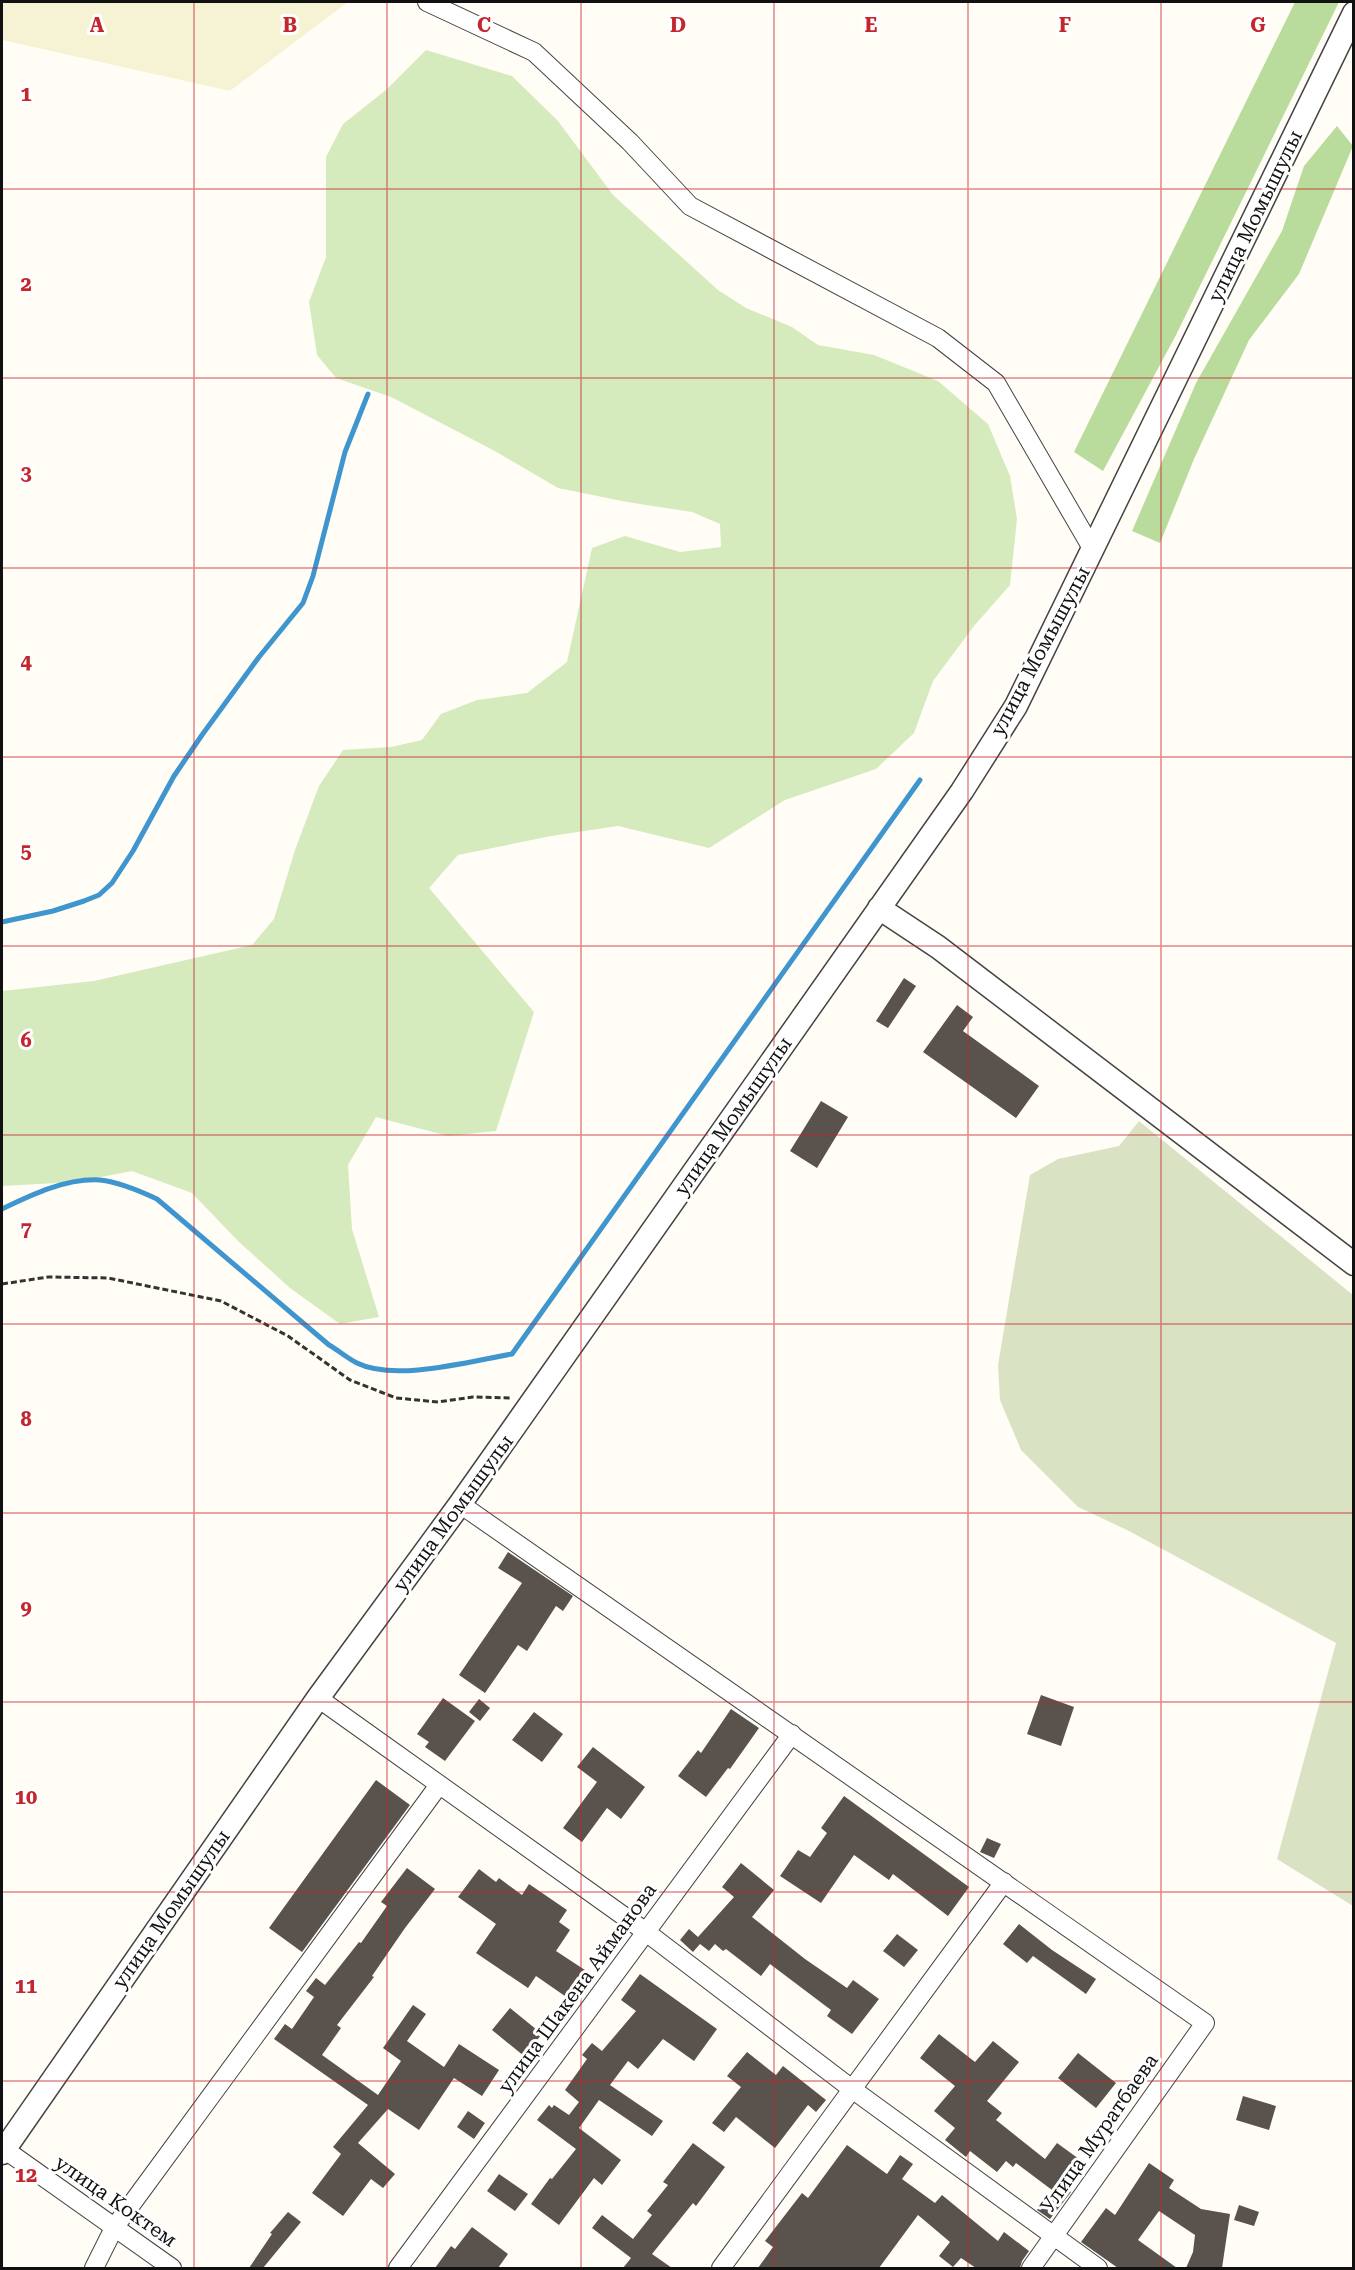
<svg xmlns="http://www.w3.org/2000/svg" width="1355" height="2270" font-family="'Roboto Serif',serif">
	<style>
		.farmland { fill: #f6f3d4 }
		.green { fill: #d5ebbd }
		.forest { fill: #b9dc9c }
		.cemetery { fill: #d9e3c4 }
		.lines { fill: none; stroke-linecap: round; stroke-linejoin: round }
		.stream { stroke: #3f96cf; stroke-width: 5 }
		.building { fill: #5a524d }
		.minor-casing { stroke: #444; stroke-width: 20 }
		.tertiary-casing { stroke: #444; stroke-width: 25 }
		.path { stroke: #333; stroke-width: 3; stroke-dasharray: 6 3; stroke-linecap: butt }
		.minor { stroke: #fff; stroke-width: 18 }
		.tertiary { stroke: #fff; stroke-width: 22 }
		.grid { fill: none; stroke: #c4262e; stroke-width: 1.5; stroke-opacity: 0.55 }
		.labels { text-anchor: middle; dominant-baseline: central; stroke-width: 6; stroke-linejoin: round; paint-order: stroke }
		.street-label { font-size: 20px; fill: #111; stroke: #fff }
		.grid-label { font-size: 20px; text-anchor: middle; font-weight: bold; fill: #c4262e; stroke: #fff; stroke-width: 6; stroke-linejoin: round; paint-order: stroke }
	</style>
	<rect width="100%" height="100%" fill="#fffdf5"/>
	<path class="farmland" d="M2,2H348L230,91L2,40Z"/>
	<path class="green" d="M426,50L512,76L558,121L613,195L718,290L746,308L792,327L818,345L874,355L938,381L988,424L1010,476L1017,519L1010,585L974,626L933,681L914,733L876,769L785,800L709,848L618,826L551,836L458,855L429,888L534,1012L496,1131L448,1136L376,1117L348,1165L352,1229L379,1317L340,1324L290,1288L238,1241L192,1193L132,1171L75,1182L2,1186V991L94,981L252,945L274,919L295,850L319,786L343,750L391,747L422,740L441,714L477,700L527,693L567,662L592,548L625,536L680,552L721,547L720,524L692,512L627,502L558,488L493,450L391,397L336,378L317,355L309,302L326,257V157L343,124L386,90Z"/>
	<path class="forest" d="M1295,2H1339L1176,335L1103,471L1074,452Z
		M1337,126L1353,146L1299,274L1249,340L1194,459L1160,543L1132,531L1196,383L1282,231L1304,166Z"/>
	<path class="cemetery" d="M1139,1121L1353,1295V1906L1277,1859L1336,1643L1129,1531L1078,1507L1021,1450L1000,1400L998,1365L1030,1175L1058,1159L1119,1146Z"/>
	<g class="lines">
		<path class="stream" d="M2,922L53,911L84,901L99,895L112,883L133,851L174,776L202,735L259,657L303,603L313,576L345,452L368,394
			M2,1209C31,1195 66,1178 100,1180C119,1182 140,1191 157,1199L329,1345C338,1350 347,1358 357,1363C395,1382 471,1361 512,1354L920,780"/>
	</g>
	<path class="building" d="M904,978L916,986L888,1028L876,1021Z
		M957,1005L973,1017L963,1031L1039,1086L1016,1118L923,1052Z
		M821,1101L848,1117L817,1168L790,1151Z
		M508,1552L573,1596L563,1611L556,1606L527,1651L518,1645L485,1693L459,1675L522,1583L498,1568Z
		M1041,1695L1074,1707L1061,1746L1027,1734Z
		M443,1698L475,1721L445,1761L425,1747L429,1742L417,1734Z
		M479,1699L490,1708L480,1721L469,1712Z
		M731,1709L759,1728L730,1769L728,1768L706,1797L678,1776L698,1750L701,1753Z
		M534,1712L563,1734L542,1762L512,1740Z
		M593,1747L645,1787L621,1819L607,1808L582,1842L563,1828L597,1782L577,1767Z
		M376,1780L410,1805L302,1952L269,1928Z
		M844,1796L969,1887L948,1916L893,1874L889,1880L854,1855L821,1903L780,1876L798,1850L810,1857L827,1833L821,1828Z
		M987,1838L1001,1844L994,1858L980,1852Z
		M741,1863L774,1890L752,1917L805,1959L847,1988L853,1980L879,1999L852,2034L827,2016L831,2010L770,1964L761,1976L726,1949L723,1951L715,1944L709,1951L700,1944L693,1952L680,1940L689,1929L698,1937L734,1897L722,1887Z
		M407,1868L435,1889L405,1928L372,1976L374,1977L337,2025L341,2028L322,2055L378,2095L401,2061L383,2048L413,2005L426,2014L407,2041L444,2067L459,2044L499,2070L482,2096L454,2078L419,2130L388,2109L358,2143L395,2174L383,2188L371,2179L343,2216L312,2193L341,2154L333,2147L368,2105L274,2039L285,2024L292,2029L314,1997L306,1991L316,1978L325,1985L359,1942L361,1943L387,1906L381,1902Z
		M479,1869L496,1882L499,1878L522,1895L529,1884L567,1910L559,1922L570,1930L556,1951L594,1976L575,2003L536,1976L528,1988L476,1953L496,1924L458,1897Z
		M1019,1924L1052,1950L1096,1979L1086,1994L1033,1956L1027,1963L1003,1944Z
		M897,1934L918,1950L904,1967L883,1951Z
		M640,1974L717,2029L694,2061L663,2039L638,2069L628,2061L610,2085L663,2121L652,2136L599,2100L579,2128L621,2160L602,2185L594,2178L559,2225L531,2204L550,2178L552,2179L576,2149L537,2120L549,2105L552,2108L554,2105L569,2115L579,2102L565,2090L587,2059L582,2055L592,2043L602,2051L636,2011L621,2000Z
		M510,2008L542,2034L524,2056L492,2030Z
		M939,2034L975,2062L993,2041L1019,2062L987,2101L1002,2113L996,2120L1045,2159L1057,2143L1079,2159L1060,2184L1071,2192L1050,2219L1037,2210L1052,2190L1016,2163L1013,2167L1006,2161L997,2172L970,2151L966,2157L945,2140L955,2128L934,2111L955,2086L920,2058Z
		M747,2052L776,2075L783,2066L826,2100L816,2112L808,2105L775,2148L736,2117L724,2132L712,2123L741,2087L727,2076Z
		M1078,2053L1116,2083L1096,2108L1058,2078Z
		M1243,2096L1276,2106L1269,2130L1236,2120Z
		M468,2111L485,2123L474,2139L457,2127Z
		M693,2143L725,2167L696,2206L693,2203L652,2254L672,2268H623L631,2258L592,2228L602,2215L633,2239L652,2215L647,2211L668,2185L663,2182Z
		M847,2145L887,2174L900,2155L913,2164L902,2179L935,2203L942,2195L998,2241L1004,2232L1029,2251L1022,2261L1020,2268H976L961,2258L953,2267L939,2256L950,2242L918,2215L879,2268H758L773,2247L765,2241L802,2193L808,2198Z
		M1149,2163L1174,2180L1169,2188L1201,2209L1230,2214L1222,2268H1186L1193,2252L1195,2235L1159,2211L1138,2240L1177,2268H1118L1081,2242L1106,2208L1115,2215Z
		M499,2174L528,2194L515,2211L487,2191Z
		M1239,2205L1259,2212L1254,2226L1234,2220Z
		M288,2212L301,2222L263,2268H249L272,2234L270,2233Z
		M472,2227L508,2254L498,2268H435L451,2246L455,2249Z"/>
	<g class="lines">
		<defs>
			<path id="minor" d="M427,2L534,52L630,142L690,206L938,338L996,383L1093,550
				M460,1504L1205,2023L1031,2268
				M318,1698L646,1932L852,2089L1098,2268
				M4,2149L172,2268
				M94,2268L114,2228L439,1785
				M398,2268L792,1734
				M721,2268L1004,1882"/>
			<path id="tertiary" d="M879,908L938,947L1354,1264
				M2,2153L318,1698L460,1504L962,791L1016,706L1354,13"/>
		</defs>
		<use href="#minor" class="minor-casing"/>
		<use href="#tertiary" class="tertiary-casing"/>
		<path class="path" d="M2,1284L48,1277L108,1278L221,1301L288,1336L350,1380L396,1398L438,1402L473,1397L510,1398"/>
		<use href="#minor" class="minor"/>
		<use href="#tertiary" class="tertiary"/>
	</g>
	<path class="grid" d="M194,2V2268M387,2V2268M581,2V2268M774,2V2268M968,2V2268M1161,2V2268M2,189H1354M2,378H1354M2,568H1354M2,757H1354M2,946H1354M2,1135H1354M2,1324H1354M2,1513H1354M2,1702H1354M2,1892H1354M2,2081H1354"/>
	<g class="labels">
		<g class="street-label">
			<text transform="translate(1255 216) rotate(-64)">улица Момышулы</text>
			<text transform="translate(1040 651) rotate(-62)">улица Момышулы</text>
			<text transform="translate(733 1116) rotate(-55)">улица Момышулы</text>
			<text transform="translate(453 1513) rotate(-54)">улица Момышулы</text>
			<text transform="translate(171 1909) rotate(-55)">улица Момышулы</text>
			<text transform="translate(577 1988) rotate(-54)">улица Шакена Айманова</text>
			<text transform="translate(1099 2133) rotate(-55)">Улица Муратбаева</text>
			<text transform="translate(116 2201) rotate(35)">улица Коктем</text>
		</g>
	</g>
	<g class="grid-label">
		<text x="97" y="32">A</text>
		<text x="290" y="32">B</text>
		<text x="484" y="32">C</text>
		<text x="678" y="32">D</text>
		<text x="871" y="32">E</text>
		<text x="1065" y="32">F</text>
		<text x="1258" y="32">G</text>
		<text x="26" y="101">1</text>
		<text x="26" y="291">2</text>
		<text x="26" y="480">3</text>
		<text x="26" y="669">4</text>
		<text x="26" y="858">5</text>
		<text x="26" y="1047">6</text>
		<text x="26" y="1236">7</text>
		<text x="26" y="1426">8</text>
		<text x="26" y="1615">9</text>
		<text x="26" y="1804">10</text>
		<text x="26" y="1993">11</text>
		<text x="26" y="2182">12</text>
	</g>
	<rect width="1355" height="2270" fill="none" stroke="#111111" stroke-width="6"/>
</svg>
